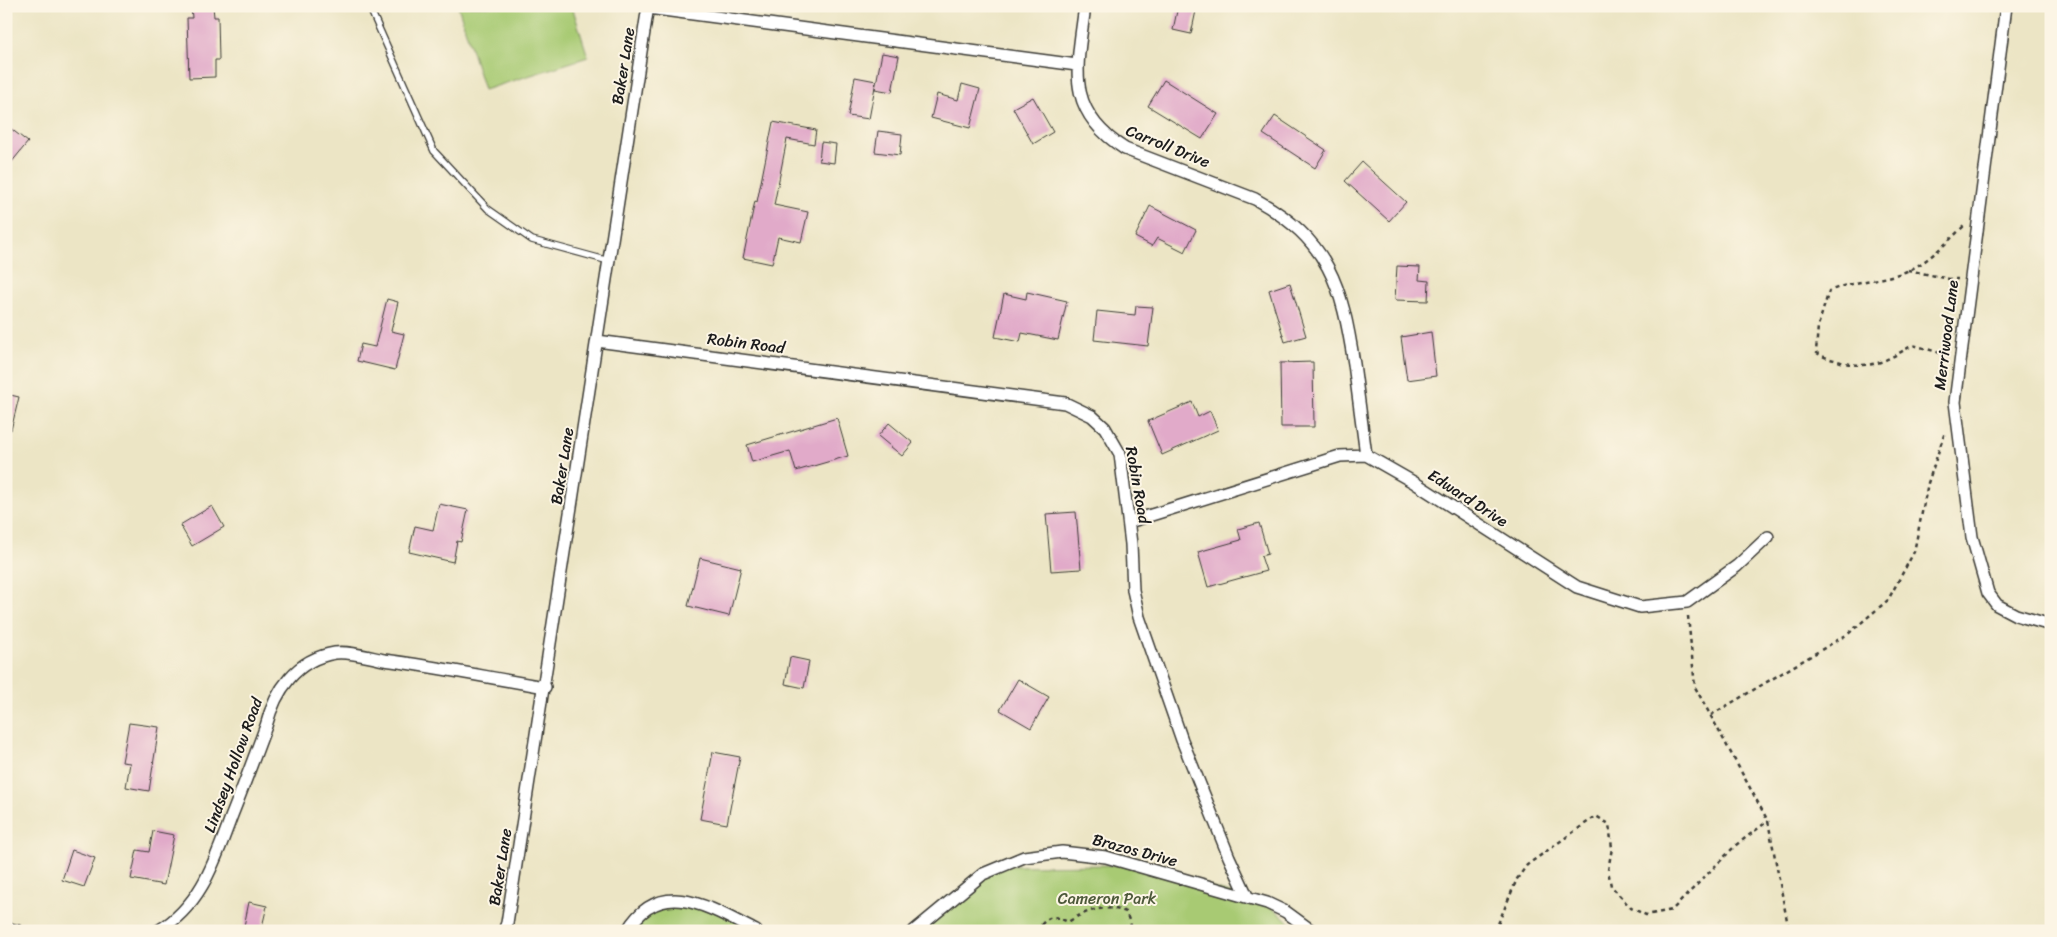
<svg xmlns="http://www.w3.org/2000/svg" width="2057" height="937" font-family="Sriracha,sans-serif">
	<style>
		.green { fill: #a8ca73; stroke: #627348 }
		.building { fill: #e1aac9 }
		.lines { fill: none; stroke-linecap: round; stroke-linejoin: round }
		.service-casing { stroke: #3b3a35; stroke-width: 8 }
		.minor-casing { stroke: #3b3a35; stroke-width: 14 }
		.path { stroke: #3b3a35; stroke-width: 2.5; stroke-dasharray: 4 4; stroke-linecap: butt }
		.service { stroke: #fff; stroke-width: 5.5 }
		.minor { stroke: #fff; stroke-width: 11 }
		.labels { text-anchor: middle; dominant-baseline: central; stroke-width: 4; stroke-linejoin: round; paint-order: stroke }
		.street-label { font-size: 16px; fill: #1c1c1c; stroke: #fcf5e5 }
		.park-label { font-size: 16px; fill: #4d593a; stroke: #fcf5e5 }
	</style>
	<rect width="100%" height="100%" fill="#fcf5e5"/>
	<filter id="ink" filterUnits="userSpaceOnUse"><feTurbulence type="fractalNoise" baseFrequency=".02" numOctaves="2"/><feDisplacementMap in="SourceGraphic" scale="10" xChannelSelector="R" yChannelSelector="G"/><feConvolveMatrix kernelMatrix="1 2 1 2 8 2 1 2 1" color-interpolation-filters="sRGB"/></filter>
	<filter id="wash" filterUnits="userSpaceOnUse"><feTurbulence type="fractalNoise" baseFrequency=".0096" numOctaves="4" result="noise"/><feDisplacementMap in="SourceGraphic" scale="20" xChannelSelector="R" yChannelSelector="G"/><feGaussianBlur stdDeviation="1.12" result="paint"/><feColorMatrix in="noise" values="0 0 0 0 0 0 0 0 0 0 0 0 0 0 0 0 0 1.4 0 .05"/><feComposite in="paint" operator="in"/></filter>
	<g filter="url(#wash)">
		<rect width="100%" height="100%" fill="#ece5c5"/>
		<path class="green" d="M458,6H572L588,57L484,90Z
			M1128,865L1267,903L1300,931H914L999,866Z
			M701,903L756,931H632L642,912Z"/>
		<g id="blocks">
			<path class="building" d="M191,6H213L214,17H218L219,60H215V77L189,78L187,18H192Z
				M1178,6H1197L1191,34L1173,30Z
				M882,53L899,56L892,92L875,89Z
				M855,77L876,81L869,119L848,116Z
				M1164,80L1218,114L1202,139L1148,106Z
				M962,84L980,89L970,128L931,118L937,94L958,100Z
				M1033,97L1053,132L1033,144L1013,108Z
				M1275,116L1326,150L1315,168L1263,134Z
				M773,122L816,130L814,144L787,139L774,205L808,212L801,242L778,237L772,264L743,258L755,201L757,202Z
				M6,125L28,142L6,169Z
				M878,131L902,134L900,155L875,152Z
				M821,142L836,144L834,163L819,161Z
				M1362,162L1406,202L1389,221L1345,181Z
				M1150,206L1196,230L1185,252L1157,238L1152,246L1135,237Z
				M1397,266L1420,267L1419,280L1429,281L1428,301L1395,300Z
				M1290,283L1306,336L1285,342L1269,290Z
				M1027,292L1067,301L1058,340L1022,333L1020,342L995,337L1004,294L1026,299Z
				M387,299L398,302L391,331L404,334L395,370L357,361L361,344L375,347Z
				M1136,306L1153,307L1148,346L1094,340L1097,311L1135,315Z
				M1431,332L1436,376L1407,380L1401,337Z
				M1313,362L1314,427H1281L1280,363Z
				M6,394L19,397L11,430H6Z
				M1192,402L1198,417L1210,411L1218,430L1162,455L1148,421Z
				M837,418L848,456L796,471L790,451L752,462L747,445Z
				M889,423L913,443L902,456L878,436Z
				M439,504L468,510L461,542L457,541L453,562L409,552L415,526L433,530Z
				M212,506L224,527L192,546L180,525Z
				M1076,512L1081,569L1051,571L1046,514Z
				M1259,523L1268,554L1261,556L1266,571L1208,587L1198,552L1241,540L1238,529Z
				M700,558L741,568L729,616L688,606Z
				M790,657L809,661L804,688L785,684Z
				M1018,679L1049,697L1031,728L1000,710Z
				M129,723L159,727L149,791L126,787L130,763L122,762Z
				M713,752L740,757L727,824L700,819Z
				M153,831L174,835L164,885L131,879L137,850L149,852Z
				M72,850L95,858L84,887L62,880Z
				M249,902L267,906L261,931H243Z"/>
		</g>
	</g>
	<g filter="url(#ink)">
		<use href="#blocks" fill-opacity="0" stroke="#3b3a35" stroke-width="1"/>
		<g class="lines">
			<defs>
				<path id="service" d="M369,6L434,151L488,209L532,240L609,261"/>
				<path id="minor" d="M1085,6C1077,68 1064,110 1125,149L1255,199C1329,240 1342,285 1354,364C1358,394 1362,424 1366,455
					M2006,6L1955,402L1972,537L1988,593L1997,605L2016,615L2051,625
					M648,8L1077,65
					M597,341L1065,403L1092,416L1105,428L1120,454L1131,544L1133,590L1139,617L1182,740L1229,857L1248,898
					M1129,522L1340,456L1366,455L1415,483L1577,587L1640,607L1687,602L1737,566L1768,537
					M6,928L18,931
					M158,931C202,905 215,860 232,815C244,785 255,755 266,726C275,691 296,659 335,653C349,651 369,657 384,660C438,667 491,678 545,687
					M504,931L507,923L648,6
					M627,931C661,874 712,909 756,931
					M914,931L983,874L1024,857L1062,852L1106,857L1267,903L1286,912L1312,931"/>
			</defs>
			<use href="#service" class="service-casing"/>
			<use href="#minor" class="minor-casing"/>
			<path class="path" d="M1908,270L1949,279H1958
				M1948,355L1913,345C1885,361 1874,370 1841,362C1832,359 1823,358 1816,352L1818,326L1829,291C1855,280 1882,281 1907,271C1929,262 1948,241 1965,225
				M1688,616L1695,687L1768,821L1789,931
				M1711,715L1848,634L1888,600L1914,552L1928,483L1945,432
				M1036,931C1048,917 1050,913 1068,922C1087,910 1104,904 1126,912L1133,931
				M1495,931L1517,879L1527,865L1596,816L1609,824L1612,848L1608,870L1611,886L1631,908L1646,915L1672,910L1736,845L1768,821"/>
			<use href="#service" class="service"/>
			<use href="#minor" class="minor"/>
		</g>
	</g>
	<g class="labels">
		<g class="street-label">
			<text transform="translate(623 66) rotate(-81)">Baker Lane</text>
			<text transform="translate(1168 146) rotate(22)">Carroll Drive</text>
			<text transform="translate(1946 335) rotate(-83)">Merriwood Lane</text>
			<text transform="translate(746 343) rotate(7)">Robin Road</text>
			<text transform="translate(562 466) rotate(-81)">Baker Lane</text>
			<text transform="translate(1138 485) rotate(80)">Robin Road</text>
			<text transform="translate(1468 498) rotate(33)">Edward Drive</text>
			<text transform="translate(233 765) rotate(-70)">Lindsey Hollow Road</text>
			<text transform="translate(1135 850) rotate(15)">Brazos Drive</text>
			<text transform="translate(500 867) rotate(-81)">Baker Lane</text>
		</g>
		<g class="park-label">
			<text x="1107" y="898">Cameron Park</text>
		</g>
	</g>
	<rect width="2057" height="937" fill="none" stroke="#fcf5e5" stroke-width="25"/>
</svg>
